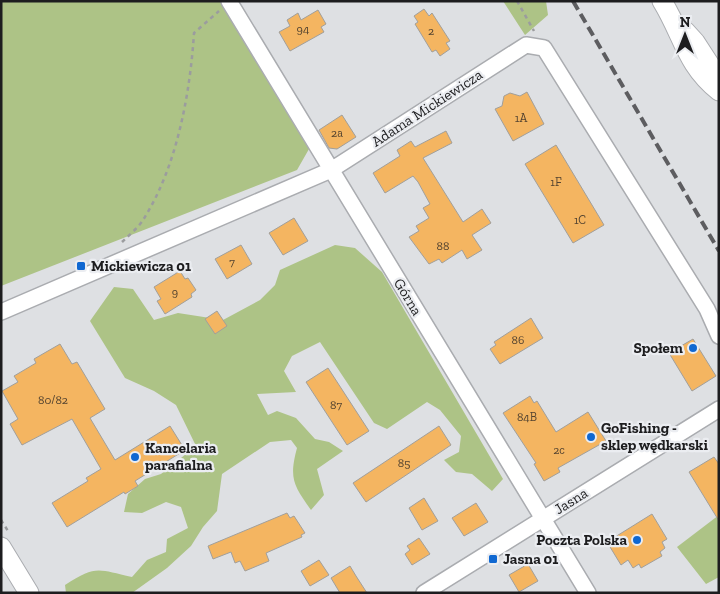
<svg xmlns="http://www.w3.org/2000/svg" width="720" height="594" font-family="'Zilla Slab',serif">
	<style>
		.green { fill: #adc386 }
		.building { fill: #f4b561; stroke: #a19f9b }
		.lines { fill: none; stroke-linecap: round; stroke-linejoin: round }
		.minor-casing { stroke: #aaacb0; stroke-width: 18 }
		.major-casing { stroke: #aaacb0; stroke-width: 21 }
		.path { stroke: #9b9c9e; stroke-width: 2.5; stroke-dasharray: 4 4; stroke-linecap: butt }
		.minor { stroke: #fff; stroke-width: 15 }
		.major { stroke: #fff; stroke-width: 19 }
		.rail { stroke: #5d5d60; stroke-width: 4; stroke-dasharray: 10 5; stroke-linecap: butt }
		.poi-dot { fill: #1068d1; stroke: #ebedf1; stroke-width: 2 }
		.labels { text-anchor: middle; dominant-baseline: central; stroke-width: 4.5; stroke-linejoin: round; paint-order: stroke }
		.number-label { font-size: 12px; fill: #534330 }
		.street-label { font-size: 15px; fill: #1d1d1f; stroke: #ebedf1 }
		.poi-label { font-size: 15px; font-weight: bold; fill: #1d1d1f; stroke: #ebedf1; text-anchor: start }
	</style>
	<rect width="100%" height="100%" fill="#dee0e3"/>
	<path class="green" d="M1,1H220L309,149L297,170L1,286Z
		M503,1H546L548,15L525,35Z
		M335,245L355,248L382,272L503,479L492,491L472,474L456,472L444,460L459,452L461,436L440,410L427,402L387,429L374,423L320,342L292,356L284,371L296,392L257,394L268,415L277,411L296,418L315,439L329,442L343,451L317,469L324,495L311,510C293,485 289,478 297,448L291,440L270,442L222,474L217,511L203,527L191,546L167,568L132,593H66L65,585C96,565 97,569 132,577L147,560L166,552L167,539L188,528L181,507L166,502L142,513L124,512L128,494L145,479L161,474L196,446L176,405L154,391L125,378L90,321L114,287L133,289L154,320L178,313L223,320L260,300L275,285L280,270Z
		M719,515V577L706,584L677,547Z"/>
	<path class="building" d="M424,9L429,16L432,13L450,41L446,43L450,49L440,56L436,50L432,52L415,24L418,22L414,16Z
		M318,10L326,24L321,27L324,32L290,51L279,32L290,26L287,20L298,13L301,20Z
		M527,92L544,124L513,141L495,109L502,106L504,96L510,93L520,96Z
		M342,115L356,137L337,149L329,148L319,130Z
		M446,131L452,143L423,158L463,222L482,209L491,223L472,235L482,250L467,259L462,250L442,263L439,259L429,264L409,237L419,231L416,226L429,218L423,208L430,204L418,182L413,176L385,193L373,173L400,156L397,150L411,141L415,147Z
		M556,145L604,225L573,243L525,164Z
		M294,218L308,241L283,255L269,233Z
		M241,245L252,264L227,279L215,259Z
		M180,271L185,279L188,278L196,290L191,294L192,297L165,314L157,301L161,299L154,287Z
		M217,311L227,326L215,334L205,319Z
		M531,318L543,338L500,364L490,349L496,345L494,342Z
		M693,339L716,376L692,391L669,353Z
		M60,344L72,364L77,362L105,409L90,418L115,460L170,426L185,450L135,481L138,486L125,494L124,492L67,527L52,503L88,481L86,478L101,469L72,419L22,445L10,424L18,419L2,391L18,382L14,376L36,363L34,359Z
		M328,368L369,431L347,445L306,382Z
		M530,396L534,403L537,401L556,432L588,412L606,441L558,468L560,472L544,481L534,464L536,463L503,413Z
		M439,426L451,445L366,502L353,483Z
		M714,457L719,464V521L689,472Z
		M424,498L438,521L422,530L409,508Z
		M476,503L488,522L464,536L452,518Z
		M287,513L290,518L294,516L305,533L301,535L302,537L266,553L269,561L245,571L240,561L235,563L231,552L213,559L208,546Z
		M652,514L667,539L662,542L665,548L660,552L662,556L641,568L639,564L633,568L628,560L621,565L607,542Z
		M419,538L430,554L412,565L405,554L410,550L407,546Z
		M319,560L329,575L310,586L301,571Z
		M528,564L538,581L519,592L509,575Z
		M350,566L356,576L367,593H340L331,578Z"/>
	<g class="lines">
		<defs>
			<path id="minor" d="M229,1L588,593
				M1,312L331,170L526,45L544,48L707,309L719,336
				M424,593L719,409"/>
			<path id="major" d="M662,1C683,35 686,65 719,91
				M685,31L695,42L719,79
				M1,547L29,593"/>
		</defs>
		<use href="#minor" class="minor-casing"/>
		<use href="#major" class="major-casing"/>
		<path class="path" d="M517,1L534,31
			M122,242C129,235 138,228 143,220C177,167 190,94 194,33L219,11
			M1,520L8,531"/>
		<use href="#minor" class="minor"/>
		<use href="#major" class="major"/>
		<path class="rail" d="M573,1L719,251"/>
	</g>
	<g class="poi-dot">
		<rect x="76" y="261" width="10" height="10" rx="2.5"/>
		<circle cx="693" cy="348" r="5"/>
		<circle cx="591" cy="437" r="5"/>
		<circle cx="135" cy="457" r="5"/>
		<circle cx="637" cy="540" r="5"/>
		<rect x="488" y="554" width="10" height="10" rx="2.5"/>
	</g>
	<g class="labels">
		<g class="number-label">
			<text x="303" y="29">94</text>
			<text x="431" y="31">2</text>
			<text x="521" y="118">1A</text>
			<text x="337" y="133">2a</text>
			<text x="556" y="182">1F</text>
			<text x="580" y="220">1C</text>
			<text x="443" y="246">88</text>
			<text x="232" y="262">7</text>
			<text x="175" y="292">9</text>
			<text x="518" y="340">86</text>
			<text x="53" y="400">80/82</text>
			<text x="336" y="405">87</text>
			<text x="527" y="417">84B</text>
			<text x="559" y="450">2c</text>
			<text x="404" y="463">85</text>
		</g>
		<g class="street-label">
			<text transform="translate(427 108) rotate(-33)">Adama Mickiewicza</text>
			<text transform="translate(408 297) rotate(59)">Górna</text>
			<text transform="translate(571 501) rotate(-32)">Jasna</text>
		</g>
		<g class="poi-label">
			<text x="91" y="266">Mickiewicza 01</text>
			<text x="683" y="348" text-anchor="end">Społem</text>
			<text x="601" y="428">GoFishing -<tspan x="601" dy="17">sklep wędkarski</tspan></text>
			<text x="145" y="448">Kancelaria<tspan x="145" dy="17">parafialna</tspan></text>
			<text x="627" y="540" text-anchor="end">Poczta Polska</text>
			<text x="503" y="559">Jasna 01</text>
		</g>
	</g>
	<rect width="720" height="594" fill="none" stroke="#1d1d1f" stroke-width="5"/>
	<g transform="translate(685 35)" stroke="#ebedf1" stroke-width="4" paint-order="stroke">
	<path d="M0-4L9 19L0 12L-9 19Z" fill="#1d1d1f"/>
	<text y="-8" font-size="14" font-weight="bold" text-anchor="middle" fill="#1d1d1f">N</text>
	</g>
</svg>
